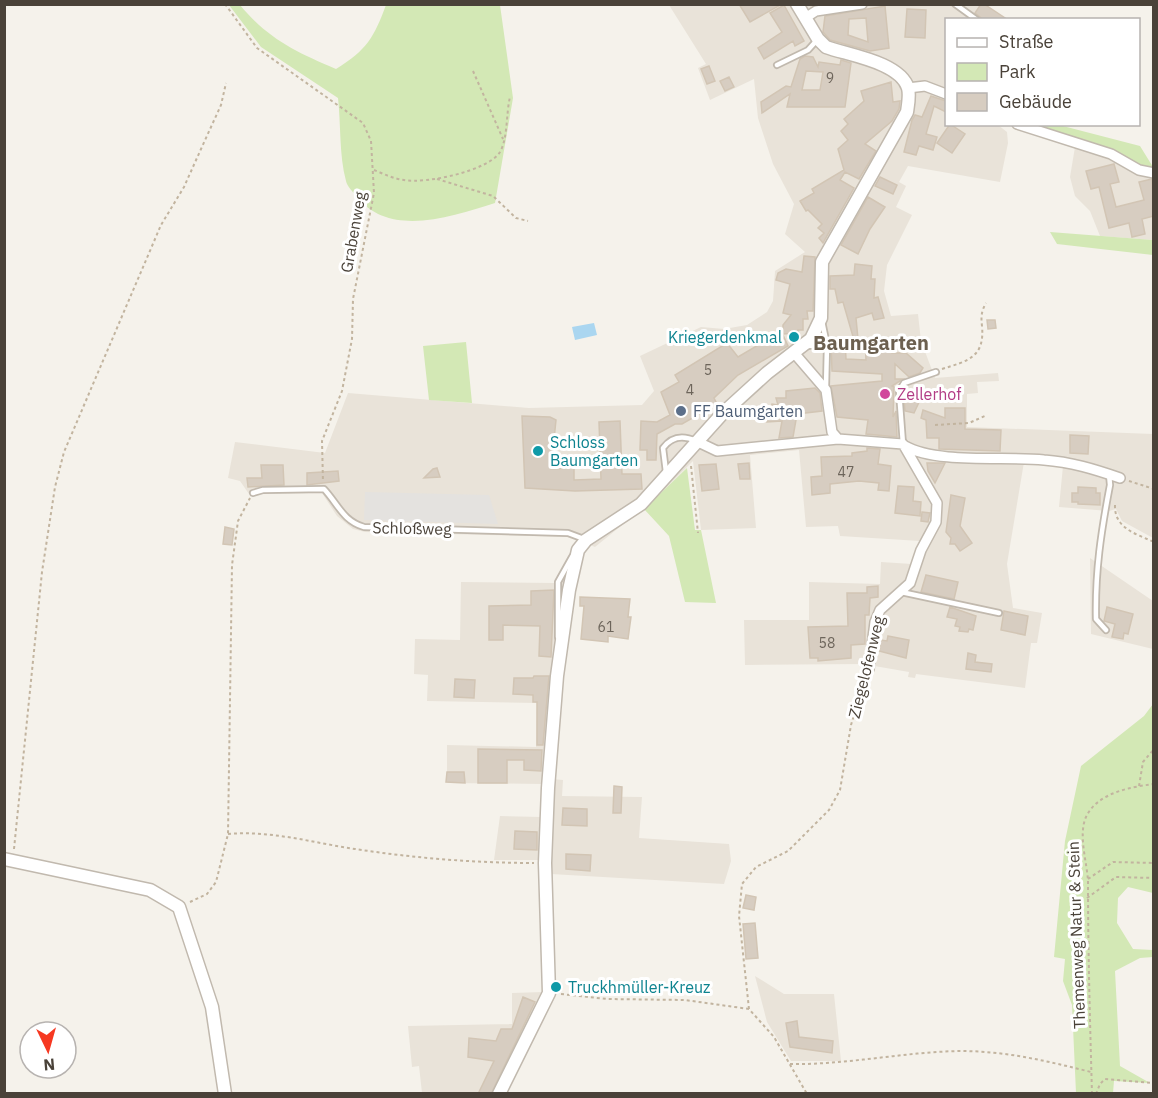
<svg xmlns="http://www.w3.org/2000/svg" width="1158" height="1098" font-family="'IBM Plex Sans',sans-serif">
	<style>
		.residential { fill: #e9e3d9 }
		.green { fill: #d3e8b5 }
		.parking { fill: #e4e2df }
		.water { fill: #aad6f0 }
		.building { fill: #d7cdc1; stroke: #d2c5b4; stroke-width: 1.5; fill-rule: evenodd }
		.lines { fill: none; stroke-linecap: round; stroke-linejoin: round }
		.service-casing { stroke: #c1b9ae; stroke-width: 8 }
		.minor-casing { stroke: #c1b9ae; stroke-width: 12 }
		.tertiary-casing { stroke: #c1b9ae; stroke-width: 15 }
		.path { stroke: #c2b49f; stroke-width: 2; stroke-dasharray: 3 3; stroke-linecap: butt }
		.service { stroke: #fff; stroke-width: 4.5 }
		.minor { stroke: #fff; stroke-width: 9 }
		.tertiary { stroke: #fff; stroke-width: 12 }
		.culture-dot { fill: #0f9aa8; stroke: #fff; stroke-width: 2 }
		.hotel-dot { fill: #d1479c; stroke: #fff; stroke-width: 2 }
		.service-dot { fill: #5c6f8a; stroke: #fff; stroke-width: 2 }
		.labels { text-anchor: middle; dominant-baseline: central; stroke-width: 6; stroke-linejoin: round; paint-order: stroke }
		.number-label { font-size: 14px; fill: #6d655b }
		.street-label { font-size: 16px; fill: #4a4239; stroke: #fff }
		.culture-label { font-size: 16px; fill: #0d838f; stroke: #fff; text-anchor: start }
		.hotel-label { font-size: 16px; fill: #b23c85; stroke: #fff; text-anchor: start }
		.service-label { font-size: 16px; fill: #4e5e75; stroke: #fff; text-anchor: start }
		.quarter-label { font-size: 20px; font-weight: bold; fill: #6c6050; stroke: #fff }
	</style>
	<rect width="100%" height="100%" fill="#f5f2eb"/>
	<path class="residential" d="M669,5H984L1008,19L946,20V124L998,125L1007,132L1008,143L1000,182L908,166L899,182L906,186L896,207L912,215L887,265L884,291L891,316L918,314L921,341L935,378L998,373L999,381L977,382L978,393L967,394V427L1153,434V538L1122,521L1116,509L1109,511L1059,507L1063,466L1024,462L1007,564L1013,608L1042,613L1037,643H1031L1025,688L916,674L915,678L908,677L909,672L863,664L745,665L744,620H809V582L880,584L881,562L912,564L920,541L840,536L838,526L806,527L799,450L750,455L756,528L701,530L693,461L658,496L595,547L570,537L365,532L353,529L337,516L322,493L249,494L240,481L228,478L235,442L325,453L348,393L529,408L642,405L654,391L640,356L701,327L724,329L747,325L767,312L773,301L775,271L805,252L785,234L794,204L773,164L758,118L754,79L710,100L698,68L706,64Z
		M1075,147L1115,161L1137,175L1153,176V240L1100,236L1090,211L1075,196L1070,177Z
		M1090,558L1153,601V649L1091,634Z
		M568,559L552,676L543,784L451,783V772H447V745L536,747L537,703L427,701L428,675L414,674L415,639L460,640L461,582L554,583Z
		M552,779L563,780L562,796L642,797L639,838L729,844L731,861L724,884L551,874Z
		M500,816L541,817L540,860H494Z
		M755,976L784,994H834L841,1061H791L767,1022Z
		M543,992L493,1093H422L419,1066L412,1067L408,1026L512,1024V993Z"/>
	<path class="green" d="M229,5H240C268,39 296,52 336,69C367,50 374,37 386,5H500L513,98L495,203C452,216 390,239 356,196C353,192 347,186 346,181C339,155 341,124 338,98L261,47Z
		M1030,125H1059L1140,146L1153,167L1140,166L1114,150Z
		M1050,232L1153,240V255L1057,244Z
		M466,342L472,403L429,400L423,346Z
		M687,468L695,530H701L716,603L685,602L669,536L644,509Z
		M1153,704V893L1128,887L1118,898L1117,923L1133,949L1153,950V957L1140,958L1115,971L1120,1066L1150,1083L1114,1081L1113,1093H1076L1072,1005L1063,981L1065,959L1054,957L1065,841L1081,766L1144,716Z"/>
	<path class="parking" d="M365,492L489,495L498,524L364,520Z"/>
	<path class="water" d="M594,323L597,335L575,340L572,327Z"/>
	<path class="building" d="M739,4H782L750,22Z
		M981,4H984L1008,20H984L975,13Z
		M784,5L804,41L795,46L793,41L764,59L758,48L782,32L770,13Z
		M885,6L889,48L870,51L830,40L823,32L825,16ZM866,18L868,42L848,35L849,19Z
		M907,9L926,10L925,38L905,37Z
		M805,56L813,57L818,67L819,62L840,65L841,60L851,63L845,107H787L790,94L762,113L761,102L786,86L791,87L800,59ZM806,71L823,72L820,90H802Z
		M709,66L715,81L707,84L701,69Z
		M729,77L734,87L725,91L720,81Z
		M891,82L893,102L900,101L899,109L892,121L865,144L876,151L859,179L845,172L840,180L854,188L823,243L819,238L824,233L818,228L822,224L808,210L806,211L800,201L814,193L812,189L844,170L838,149L848,140L841,131L848,124L844,119L864,101L861,91Z
		M931,96L946,101V112L934,106L926,134L937,137L933,150L919,146L916,155L904,152L912,120L915,115L922,117Z
		M950,124L965,134L952,153L937,143Z
		M1114,164L1119,182L1110,184L1116,207L1144,200L1139,182L1152,179L1154,216L1142,219L1145,234L1132,237L1129,223L1109,228L1099,187L1091,189L1086,171Z
		M880,177L897,185L893,194L875,186Z
		M868,197L885,207L870,229L858,254L841,245Z
		M804,256L815,257L813,311H807L808,319H803V330H798V333L783,334V325L791,315L783,313L790,284L776,280L778,273L786,269L802,272Z
		M855,264L872,266L871,279H875L874,298L878,297L884,318L874,320L872,313L856,318L858,339L854,340L843,302L838,303L835,289H830V276L854,275Z
		M987,320H995L996,328L988,329Z
		M783,335L788,346L738,375L714,398L717,404L682,424H675L657,434L656,460H647V450H640L641,421L657,422L670,415L661,392L679,382L675,375L727,343L738,357L765,341Z
		M882,338L883,344H891L892,353H906L923,368L920,373L909,377L895,364V379H903L892,386L894,387L893,417L896,411L897,437L866,434L868,420L837,417L831,386L882,381V374L832,371L831,342L845,340L846,359L866,360L865,339Z
		M815,388L820,393L822,411L797,414L793,437L779,438L782,421L767,422L772,404L778,405L776,398H786V391Z
		M909,389L919,390L920,400L914,413L905,411L904,398Z
		M945,408H965V429L1001,430L1000,451L939,449V438H927L926,420L921,418L923,410L945,418Z
		M522,416L550,417L556,420L551,469L574,468V480L601,479L599,422L620,421L622,474H641L642,489L575,491L525,488Z
		M1070,435L1089,436L1088,454L1070,453Z
		M867,448L880,449L878,464L891,466L889,491L878,490L879,483L859,481L830,484V493L812,495L811,477L822,476L821,457L852,456V453L867,451Z
		M749,463L750,479H740L738,464Z
		M927,463H945L935,483L928,471Z
		M716,464L719,489L702,491L699,465Z
		M261,465H283L284,485L248,487L247,478H262Z
		M437,468L440,477L424,478L433,469Z
		M338,471L339,481L307,485V473Z
		M898,486L914,487L913,501L921,502L920,516L895,513Z
		M1078,487L1096,488V493H1100V505L1078,504V502H1072V493H1078Z
		M951,495L965,498L960,526L972,543L960,551L955,544H950L951,538L946,532Z
		M922,512L930,513L928,522L921,521Z
		M225,527L234,529L232,545L223,544Z
		M926,575L958,582L954,599L921,592Z
		M878,586V597L870,598L869,615H865V644L851,645V658L818,661V658H810L808,627L848,626L847,593H867V587Z
		M554,590L551,657L539,656L540,626L503,625V640H489V606L531,605V591Z
		M580,597L630,599L628,617H631L628,639L608,636V642L581,639L584,606H580Z
		M950,607L976,616L973,630L969,629L968,632L959,631L960,627L955,626L957,619L947,617Z
		M1107,607L1133,614L1128,634L1124,633L1123,639L1112,637L1115,624L1104,621Z
		M1004,611L1028,616L1025,635L1001,630Z
		M888,636L909,640L906,658L879,651L881,640L887,641Z
		M968,653L976,655L975,662L992,664L991,672L966,669Z
		M534,676H549L543,745H537V702H533V695L513,694L514,678H533Z
		M455,679L475,680L474,698L454,697Z
		M478,749L542,750L541,771L524,770V760H507V783H478Z
		M447,772H464L465,783L446,782Z
		M614,786L622,787L621,813H613Z
		M563,808L587,809V826L562,825Z
		M515,831L537,832V850L514,849Z
		M566,854L591,855L590,871L566,869Z
		M746,895L756,897L754,910L743,908Z
		M755,923L758,958L746,959L743,924Z
		M523,997L535,1002L491,1094H478L494,1061L468,1057L469,1038L496,1041L501,1029H512Z
		M797,1021L799,1037L833,1041L832,1053L790,1047L786,1023Z"/>
	<g class="lines">
		<defs>
			<path id="service" d="M955,4L977,20
				M777,65L808,50L818,39
				M822,321L827,345L826,387
				M806,346L827,345
				M903,444L899,391L904,383L936,372
				M666,472L663,448C672,436 683,435 696,441
				M253,493L263,490L324,489C338,504 343,521 364,527L568,533L584,539
				M901,592L999,613
				M1106,630L1096,619C1095,572 1101,532 1110,485L1109,474
				M558,637V582L572,557"/>
			<path id="minor" d="M805,18L816,11L862,4
				M908,88L925,86L946,94
				M1017,124L1111,154L1139,170L1154,173
				M795,354L826,390L832,432L838,439
				M696,441L717,451L838,439L903,444L937,503L936,522L921,550L910,583L880,610L875,622L869,669
				M905,446C937,464 1005,456 1044,460C1071,462 1094,469 1120,478"/>
			<path id="tertiary" d="M4,859L150,890L179,907L212,1007L225,1094
				M499,1094L549,993L545,863L548,788L557,676L569,590L578,550L586,540L641,504L722,414L767,373L811,339L821,318L822,262L907,112C908,105 910,95 908,88C900,62 848,55 826,47L818,39L797,4"/>
		</defs>
		<use href="#service" class="service-casing"/>
		<use href="#minor" class="minor-casing"/>
		<use href="#tertiary" class="tertiary-casing"/>
		<path class="path" d="M225,4L257,48L363,123L371,141L374,193L353,299L352,339L342,391L322,441L323,482
			M473,71L503,139
			M374,170C384,174 394,179 404,180C426,184 488,171 500,152C508,138 506,113 510,97
			M437,179L493,196L516,218L528,221
			M942,369C967,361 985,358 982,326C981,317 981,312 986,303
			M935,425L969,423L987,415
			M691,466L698,533
			M1129,481L1154,489
			M1115,505C1114,528 1136,534 1154,542
			M1139,786L1143,762L1154,749
			M228,834C270,830 314,843 355,849C414,858 474,863 534,863
			M14,849L42,572L55,487L64,452L161,225L184,187L201,149L221,105L226,83
			M1088,879L1113,862L1154,863
			M1087,898L1116,877L1154,878
			M190,902L207,894L216,882L228,834L232,565L238,521L250,498
			M561,994L607,999L685,1000L749,1009L774,1037L807,1094
			M749,1009L739,916L742,884L756,867L788,851L829,810L840,790L851,725L865,679
			M790,1064C847,1065 903,1052 960,1051C1006,1051 1047,1061 1091,1072
			M1092,1094C1090,1023 1088,952 1088,881C1087,862 1078,835 1086,817C1097,793 1130,787 1154,784
			M1096,1094L1100,1084L1105,1079L1154,1083"/>
		<use href="#service" class="service"/>
		<use href="#minor" class="minor"/>
		<use href="#tertiary" class="tertiary"/>
	</g>
	<g class="culture-dot">
		<circle cx="794" cy="337" r="6"/>
		<circle cx="538" cy="451" r="6"/>
		<circle cx="556" cy="987" r="6"/>
	</g>
	<circle class="hotel-dot" cx="885" cy="394" r="6"/>
	<circle class="service-dot" cx="681" cy="411" r="6"/>
	<g class="labels">
		<g class="number-label">
			<text x="830" y="78">9</text>
			<text x="708" y="370">5</text>
			<text x="690" y="390">4</text>
			<text x="846" y="472">47</text>
			<text x="606" y="627">61</text>
			<text x="827" y="643">58</text>
		</g>
		<g class="street-label">
			<text transform="translate(353 232) rotate(-80)">Grabenweg</text>
			<text transform="translate(412 528) rotate(1)">Schloßweg</text>
			<text transform="translate(866 667) rotate(-76)">Ziegelofenweg</text>
			<text transform="translate(1076 935) rotate(-92)">Themenweg Natur &amp; Stein</text>
		</g>
		<g class="culture-label">
			<text x="782" y="337" text-anchor="end">Kriegerdenkmal</text>
			<text x="550" y="442">Schloss<tspan x="550" dy="18">Baumgarten</tspan></text>
			<text x="568" y="987">Truckhmüller-Kreuz</text>
		</g>
		<g class="hotel-label">
			<text x="897" y="394">Zellerhof</text>
		</g>
		<g class="service-label">
			<text x="693" y="411">FF Baumgarten</text>
		</g>
		<g class="quarter-label">
			<text x="871" y="342">Baumgarten</text>
		</g>
	</g>
	<rect width="1158" height="1098" fill="none" stroke="#4a4239" stroke-width="12"/>
	<rect x="945" y="18" width="195" height="108" fill="#ffffff" stroke="#b7b3b0" stroke-width="1.5"/>
	<rect x="957" y="38" width="30" height="9" fill="#ffffff" stroke="#b7b3b0" stroke-width="1.5"/>
	<text x="999" y="48" font-size="18" fill="#4a4239">Straße</text>
	<rect x="957" y="63" width="30" height="18" fill="#d3e8b5" stroke="#b7b3b0" stroke-width="1.5"/>
	<text x="999" y="78" font-size="18" fill="#4a4239">Park</text>
	<rect x="957" y="93" width="30" height="18" fill="#d7cdc1" stroke="#b7b3b0" stroke-width="1.5"/>
	<text x="999" y="108" font-size="18" fill="#4a4239">Gebäude</text>
	<g transform="translate(48 1050) rotate(175)"><circle r="28" fill="#ffffff" stroke="#b7b3b0" stroke-width="1.5"/>
	<path d="M0-4.5L10 22L0 15L-10 22Z" fill="#f63821"/>
	<text y="-9" font-size="16" font-weight="bold" text-anchor="middle" fill="#4a4239">N</text>
	</g>
</svg>
